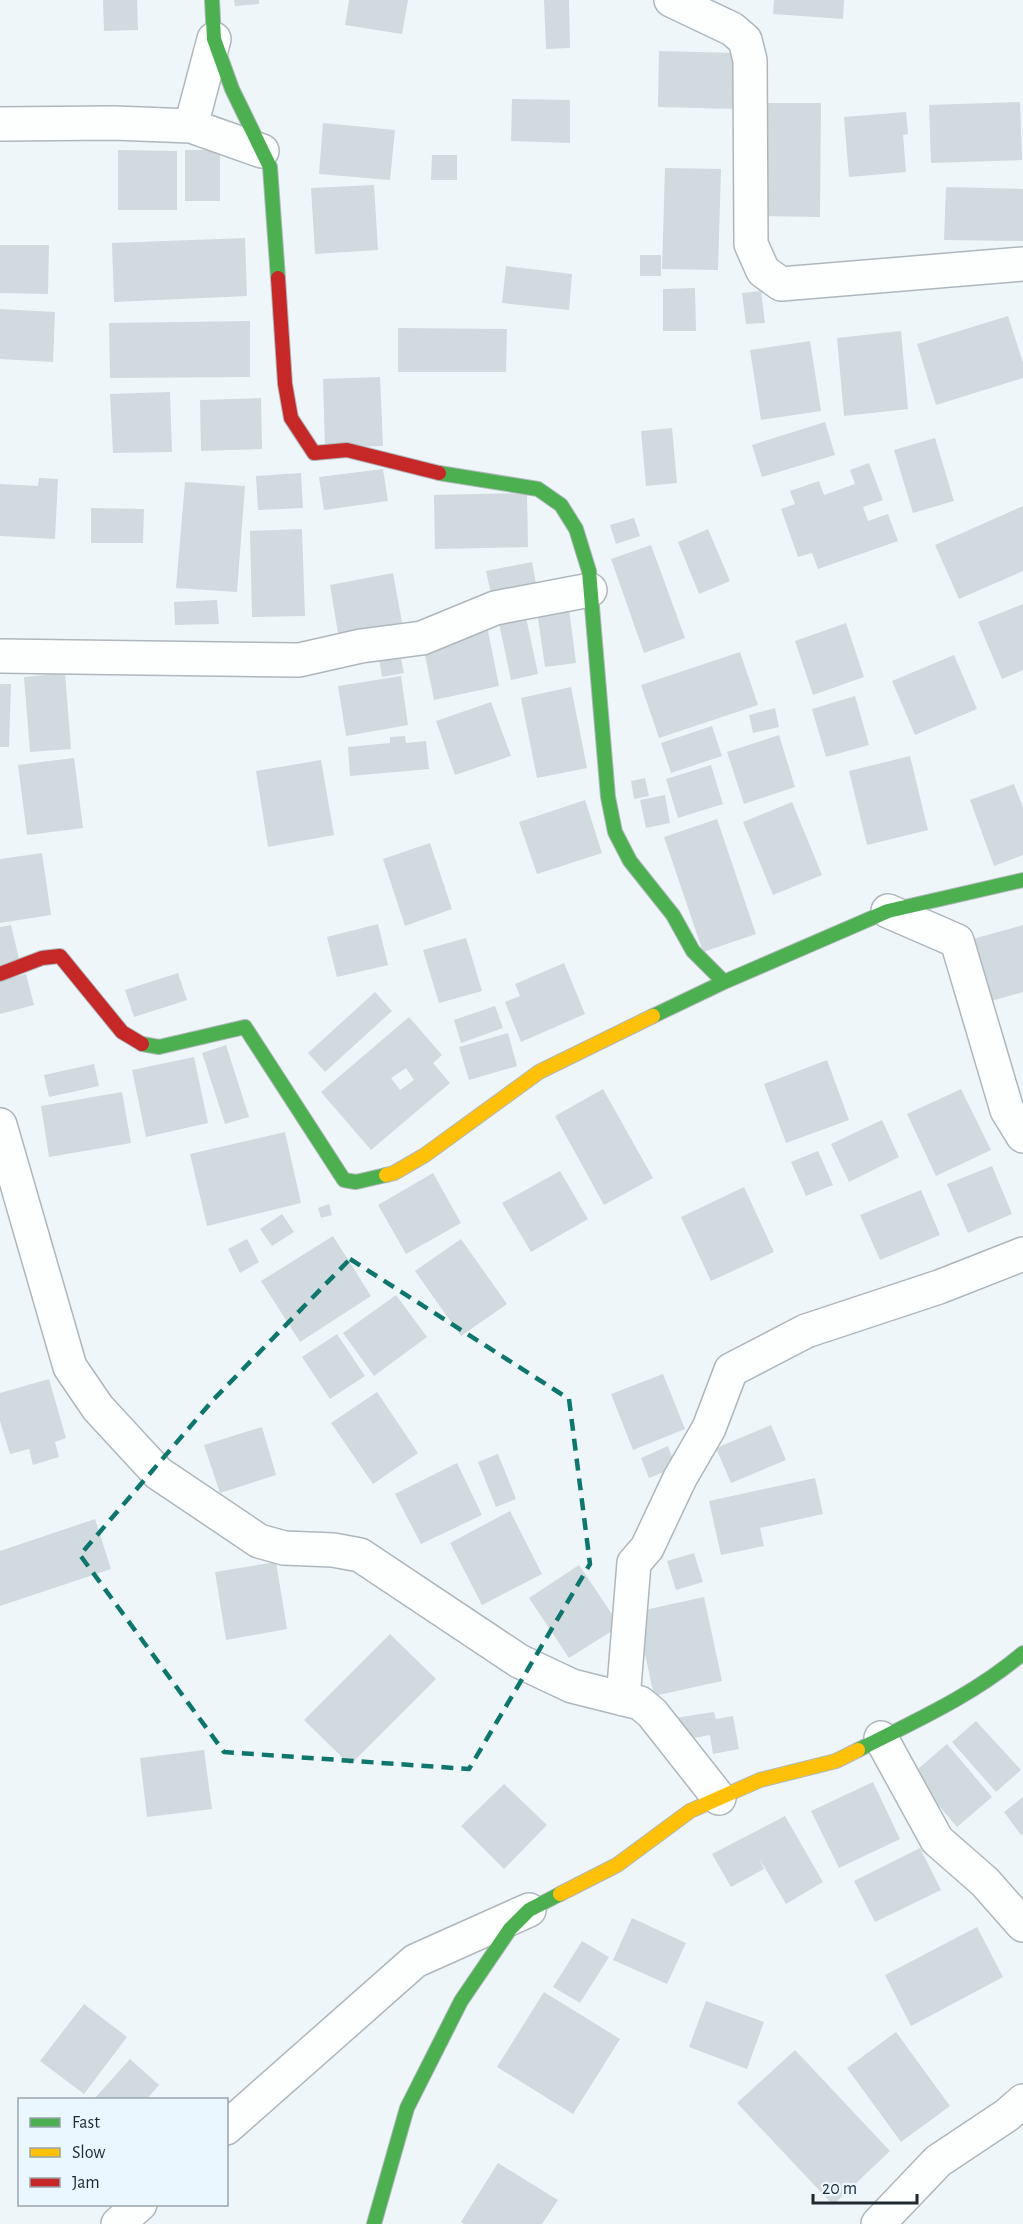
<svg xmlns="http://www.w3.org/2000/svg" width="1023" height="2224" font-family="'Alegreya Sans',sans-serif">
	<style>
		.building { fill: #d1dadf; fill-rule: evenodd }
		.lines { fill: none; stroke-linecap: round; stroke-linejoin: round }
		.street-casing { stroke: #afb7bc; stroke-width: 36 }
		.fast-casing { stroke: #afb7bc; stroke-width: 16 }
		.slow-casing { stroke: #afb7bc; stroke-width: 16 }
		.jam-casing { stroke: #afb7bc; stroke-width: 16 }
		.street { stroke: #fdfefe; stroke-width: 33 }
		.fast { stroke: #4caf50; stroke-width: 14 }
		.slow { stroke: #ffc107; stroke-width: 14 }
		.jam { stroke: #c62828; stroke-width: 14 }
		.marked { fill: none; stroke: #0f766e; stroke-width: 4.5; stroke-dasharray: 12 8; stroke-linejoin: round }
	</style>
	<rect width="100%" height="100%" fill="#eff6fa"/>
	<path class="building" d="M103,0H137L138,30L104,31Z
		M234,0H259V4L235,6Z
		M349,0H408L402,34L345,25Z
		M544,0H569L570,48L546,49Z
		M774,0H844L843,19L773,14Z
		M659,51L736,53L735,109L658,107Z
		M512,99L570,100V143L511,141Z
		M1020,102L1022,160L931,163L929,105Z
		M759,103H821L820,217L758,216Z
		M906,112L908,134L903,135L906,172L849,177L844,117Z
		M323,123L395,130L390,180L319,174Z
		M118,150L177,151V210H118Z
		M185,150H220V201H185Z
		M432,155H457V180H431Z
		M665,168L721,169L718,270L662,269Z
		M374,185L378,250L315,254L311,188Z
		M946,187L1023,189V241L944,240Z
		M245,238L247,296L114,302L112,243Z
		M0,245H49L48,294L0,293Z
		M640,255H661V276H640Z
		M506,266L572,274L569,310L502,303Z
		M695,288L696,331H663V289Z
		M761,291L765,323L746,324L742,293Z
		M0,309L55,312L53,362L0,359Z
		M1008,316L1023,363V378L936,405L917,344Z
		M250,321V377L110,378L109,323Z
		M398,328L507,329L506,372H398Z
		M901,331L908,409L844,416L837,338Z
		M810,341L821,411L761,420L750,350Z
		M380,377L383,446L325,448L323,379Z
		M170,392L172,452L113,453L110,394Z
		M261,398L262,449L201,451L200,400Z
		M825,422L835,455L762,477L752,445Z
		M672,428L677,483L646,486L641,431Z
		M935,438L954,501L913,513L894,450Z
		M869,463L883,500L863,507L868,521L888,514L898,541L818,569L812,553L798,557L781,509L795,504L790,491L819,481L824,495L855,484L850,470Z
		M383,469L388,501L324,510L319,477Z
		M301,473L303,508L258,510L256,476Z
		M39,478L58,479L55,539L0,536V484L38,486Z
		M185,482L245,486L237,592L176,588Z
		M527,493L528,547L435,549L434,495Z
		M1023,506V571L959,599L935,545Z
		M91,508L144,509L143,543H91Z
		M634,518L640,536L616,544L610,525Z
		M302,529L305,616L252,617L250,531Z
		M708,529L730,581L699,594L678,542Z
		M651,545L685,638L644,653L611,559Z
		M532,562L536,584L491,594L486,571Z
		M393,573L403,628L339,639L330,585Z
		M217,600L219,624L175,625L174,602Z
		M568,601L576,663L545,667L536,605Z
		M1023,604V670L1002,679L978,622Z
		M526,617L538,674L511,680L499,623Z
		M846,623L864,677L813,695L795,641Z
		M488,631L499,686L434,700L423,645Z
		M740,652L758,705L659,738L641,685Z
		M400,654L404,673L382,677L379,658Z
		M954,655L977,709L915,735L892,681Z
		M65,673L71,749L30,752L24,677Z
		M401,676L408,725L346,736L338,686Z
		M0,684H11L9,747H0Z
		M571,687L587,768L537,778L521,698Z
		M855,696L869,745L826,757L812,709Z
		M491,702L511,756L455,775L436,721Z
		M775,708L779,727L753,733L749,715Z
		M712,726L722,756L671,773L661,743Z
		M779,735L795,787L744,804L727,752Z
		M405,736L406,743L426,741L429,769L350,776L348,747L390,743V737Z
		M910,756L928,830L867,845L849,771Z
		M74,758L83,828L27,835L18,765Z
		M321,760L334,835L268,847L256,771Z
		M711,765L723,804L678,818L666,779Z
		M645,778L649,796L634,799L631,781Z
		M1014,784L1023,808V855L994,866L970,800Z
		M665,795L670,823L646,828L640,800Z
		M585,800L602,853L537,874L519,822Z
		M792,802L822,875L773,895L743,822Z
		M717,819L756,934L703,952L664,837Z
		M430,843L452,909L405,926L383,859Z
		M42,853L51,915L0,923V859Z
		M378,924L388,965L337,977L327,937Z
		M11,925L20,963L0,967V927Z
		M1023,925V992L991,1001L973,939Z
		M466,938L482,991L439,1003L423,950Z
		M564,963L585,1014L521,1042L505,1002L520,996L515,984Z
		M178,973L187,1000L134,1017L125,990Z
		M26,974L34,1005L0,1014V981Z
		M375,992L392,1011L325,1072L308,1053Z
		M495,1006L503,1028L461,1043L454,1020Z
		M409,1017L442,1055L433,1063L450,1083L371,1150L321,1092ZM406,1068L414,1080L400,1090L391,1078Z
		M508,1033L517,1066L469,1080L459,1047Z
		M226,1045L249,1117L225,1124L202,1053Z
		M194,1057L208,1123L146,1137L132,1070Z
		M827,1060L849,1120L786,1143L764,1084Z
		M94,1064L99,1086L49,1097L44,1075Z
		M603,1089L653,1178L604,1205L555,1116Z
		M961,1089L991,1150L936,1176L907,1114Z
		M122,1092L131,1143L49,1157L41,1106Z
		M882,1120L899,1157L849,1182L831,1144Z
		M285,1132L301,1203L207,1226L190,1154Z
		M818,1151L833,1185L806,1196L791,1162Z
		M992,1166L1012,1214L968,1233L947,1184Z
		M560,1171L588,1219L531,1252L502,1203Z
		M433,1173L461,1223L406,1254L378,1205Z
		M744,1187L774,1252L711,1281L681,1217Z
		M921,1190L940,1235L880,1260L860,1215Z
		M329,1204L332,1215L321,1218L318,1208Z
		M282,1214L294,1232L272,1246L260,1229Z
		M333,1236L371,1296L300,1342L261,1281Z
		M247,1239L259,1262L240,1273L228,1249Z
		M461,1239L507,1304L461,1336L415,1271Z
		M396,1295L427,1337L374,1376L343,1333Z
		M337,1334L365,1376L330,1399L302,1357Z
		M663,1374L685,1429L633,1450L611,1394Z
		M49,1379L66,1438L55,1442L59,1457L33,1465L29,1449L10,1454L0,1421V1393Z
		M377,1392L418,1453L373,1484L331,1423Z
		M771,1425L786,1460L731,1483L716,1448Z
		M262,1427L276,1475L220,1493L204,1445Z
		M668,1446L676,1467L649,1478L641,1458Z
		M498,1454L516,1499L496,1507L478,1462Z
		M457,1463L482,1515L421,1544L395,1494Z
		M815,1478L823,1514L760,1528L764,1546L721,1555L709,1501Z
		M510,1511L542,1574L482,1605L450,1543Z
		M95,1519L111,1569L0,1606V1551Z
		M694,1553L703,1582L676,1590L667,1561Z
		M276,1562L287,1629L226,1640L215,1572Z
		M579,1565L620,1626L569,1658L529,1598Z
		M704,1597L722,1681L654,1696L636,1612Z
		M390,1634L436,1679L350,1765L304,1720Z
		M714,1712L716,1719L733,1716L739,1749L713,1754L710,1735L678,1741L674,1718Z
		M976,1721L1021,1770L996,1792L952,1742Z
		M947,1744L992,1797L957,1827L912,1774Z
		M204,1750L212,1809L147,1817L140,1758Z
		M873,1782L900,1839L839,1868L811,1811Z
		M504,1784L547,1825L504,1869L461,1826Z
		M1023,1797V1834L1021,1835L1004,1812Z
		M785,1816L823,1882L786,1904L759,1858L764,1869L731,1887L712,1854Z
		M920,1848L941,1890L875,1922L854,1881Z
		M632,1918L686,1943L667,1984L613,1960Z
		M977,1927L1003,1977L911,2026L885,1975Z
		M582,1941L609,1957L580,2003L553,1987Z
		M544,1992L620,2039L573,2114L497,2067Z
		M706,2001L764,2022L747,2069L689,2047Z
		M84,2004L127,2037L84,2094L40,2061Z
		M896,2032L950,2106L901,2142L847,2068Z
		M795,2050L890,2151L833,2205L737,2103Z
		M130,2059L159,2085L146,2100H96L95,2098Z
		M498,2163L558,2200L542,2224H464L461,2222Z"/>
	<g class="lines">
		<defs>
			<path id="street" d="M671,0L732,29L745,40L750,60L751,244L763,271L781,284L1023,264
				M0,124L114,123L191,126L262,151
				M191,126L214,39
				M0,656L299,660L361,646L422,638L495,608L590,590
				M888,911L957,941L1007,1110L1023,1136
				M0,1125L70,1367L98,1408L158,1473L259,1541L284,1548L333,1550L360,1555L519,1661L572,1686L640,1703L652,1713L719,1798
				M623,1699L634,1563L647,1548L680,1478L709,1428L731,1370L806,1331L939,1287L1023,1254
				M881,1738L937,1840L985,1882L1023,1925
				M226,2128L415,1961L529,1910
				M118,2224L140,2204
				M878,2224L938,2161L1007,2115L1023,2101"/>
			<path id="fast" d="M212,0L214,39L232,89L270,167L278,278
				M439,473L538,489L561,505L576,529L589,571L608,797L615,832L630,861L673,915L693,951L724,982
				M653,1016L724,982L888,911L1023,880
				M142,1044L159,1047L245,1027L344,1180L356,1182L386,1175
				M858,1750C915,1721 974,1695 1023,1653
				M374,2224L407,2108L461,2001L510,1929L529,1910L560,1894"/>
			<path id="slow" d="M386,1175L394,1173L425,1155L539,1072L653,1016
				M560,1894L617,1865L690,1811L760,1780L836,1761L858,1750"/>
			<path id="jam" d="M278,278L285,384L291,418L314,453L347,450L439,473
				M0,974L42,958L60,956L122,1032L142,1044"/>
		</defs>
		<use href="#street" class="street-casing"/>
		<use href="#fast" class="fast-casing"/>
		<use href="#slow" class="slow-casing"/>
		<use href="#jam" class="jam-casing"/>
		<use href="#street" class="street"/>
		<use href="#fast" class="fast"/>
		<use href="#slow" class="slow"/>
		<use href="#jam" class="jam"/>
	</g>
	<path class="marked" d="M350,1259L569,1399L590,1564L469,1769L224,1752L80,1555L213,1400Z"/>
	<rect x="18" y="2098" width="210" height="108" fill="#ebf7fe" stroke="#99a5ac" stroke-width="1.5"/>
	<rect x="30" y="2118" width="30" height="9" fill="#4caf50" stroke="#99a5ac" stroke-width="1.5"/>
	<text x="72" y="2128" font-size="18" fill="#1f2a30">Fast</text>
	<rect x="30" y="2148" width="30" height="9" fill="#ffc107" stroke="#99a5ac" stroke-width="1.5"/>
	<text x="72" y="2158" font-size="18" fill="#1f2a30">Slow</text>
	<rect x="30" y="2178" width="30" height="9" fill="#c62828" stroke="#99a5ac" stroke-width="1.5"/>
	<text x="72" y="2188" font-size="18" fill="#1f2a30">Jam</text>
	<path d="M813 2194v9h104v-9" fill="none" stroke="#1f2a30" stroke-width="3"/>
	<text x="822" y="2194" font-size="18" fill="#1f2a30" stroke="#ebf7fe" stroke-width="4.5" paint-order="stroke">20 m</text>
</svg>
